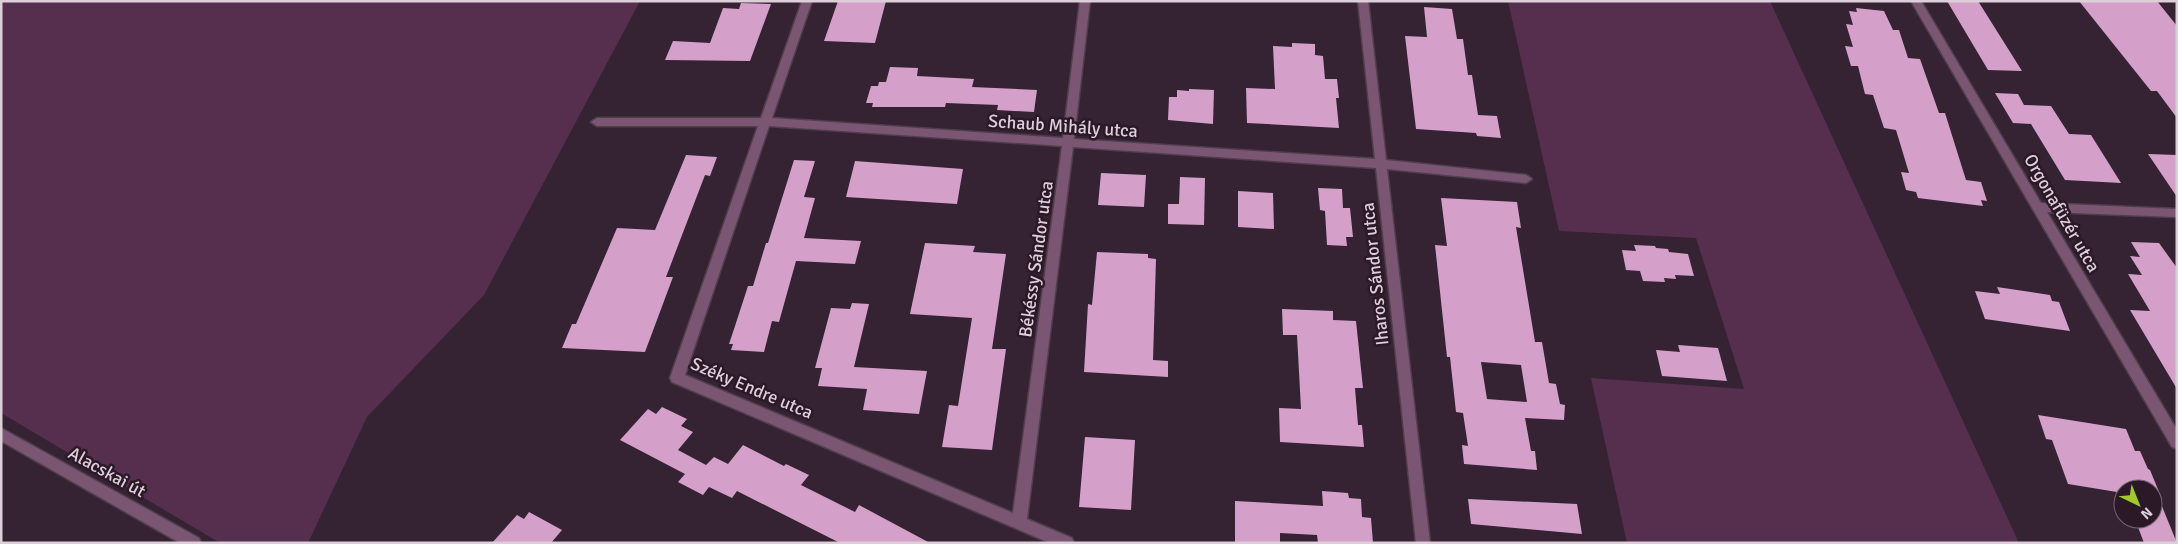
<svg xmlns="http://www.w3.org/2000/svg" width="2178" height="544" font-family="Signika,sans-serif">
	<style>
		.green { fill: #562f4f }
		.building { fill: #d4a0ca; fill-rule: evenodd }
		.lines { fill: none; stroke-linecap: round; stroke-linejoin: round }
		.minor-casing { stroke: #503e4d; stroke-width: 3 }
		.minor { fill: #7a5673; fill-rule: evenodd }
		.labels { text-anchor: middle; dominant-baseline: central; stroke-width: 5; stroke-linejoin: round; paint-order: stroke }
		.street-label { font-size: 18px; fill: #dccfd9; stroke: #2b1928 }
	</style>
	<rect width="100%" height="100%" fill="#352232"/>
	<path class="green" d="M1,1H640L484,295L367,417L308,543H220L1,413Z
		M1508,1H1770L2019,543H1627L1591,378L1744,389L1696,238L1559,231Z"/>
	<path class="building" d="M838,1H886L875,43L824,41Z
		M1947,1H1978L2022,71L1988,70Z
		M2079,1H2157L2177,26V118L2157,91H2151Z
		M741,3L771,4L750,61L665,60L673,41L710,43L723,8L739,9Z
		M1424,7L1452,9L1457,39H1463L1468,75H1472L1478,115L1497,116L1501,138L1477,136L1476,133L1416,129L1405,36L1427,37Z
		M1856,8L1884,11L1893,30H1899L1908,58L1920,59L1939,113H1945L1966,180L1981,182L1987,201L1981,200L1983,206L1918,198L1916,192L1906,190L1901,172L1909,173L1896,130L1884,128L1873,95L1865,94L1858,66H1851L1845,46L1853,47L1846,24L1853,25L1849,11L1857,12Z
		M1292,43L1315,44V55L1323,56L1325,79H1337L1339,98H1336L1339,128L1247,123L1246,88L1275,89L1273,46L1292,47Z
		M890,67L918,68L917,76L974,79L972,87L1037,90L1034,112L997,110L998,105L946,103L945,107H872L873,103H866L871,86H878L879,82H886Z
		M1189,89L1214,90L1213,124L1168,120L1169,97H1177V90L1189,91Z
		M1995,93L2018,94L2024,105L2051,106L2069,134L2091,135L2121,183L2065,180L2031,124L2013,123Z
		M2148,154L2177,155V197Z
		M686,155L717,157L710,176L705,175L666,277H673L645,352L562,348L572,324H576L617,228L655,230Z
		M794,160L815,161L804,197L815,198L804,238L861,241L855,264L796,261L779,322L772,321L764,352L731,350L733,344H729L735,326L748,286H753L766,243H768Z
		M855,161L963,169L957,204L846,197Z
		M1101,173L1146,175L1144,207L1098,205Z
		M1180,177L1205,178L1204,225L1168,224V204H1179Z
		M1318,188L1342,189L1343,208H1350L1353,237H1346L1347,246L1327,245L1325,211L1320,210Z
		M1238,191L1273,193L1274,229L1238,227Z
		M1441,198L1517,202L1521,228L1516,227L1535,342H1542L1549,383L1556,384L1560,404L1565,405L1564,420L1525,418L1531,451H1535L1537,470L1464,464L1462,445L1468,446L1463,413L1456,412L1450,357H1447L1435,245L1447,246ZM1481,362L1521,365L1527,402L1487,399Z
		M2131,242L2159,243L2177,268V389L2130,310L2150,311L2128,274L2142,275L2130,256L2140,257Z
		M925,243L975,246L973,252L1006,254L992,349H1006L992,450L942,447L949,405L958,406L972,318L910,314Z
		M1634,245L1655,246L1656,248L1668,249L1669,252L1688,254L1694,276L1675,275L1676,279L1664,278L1665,282L1643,281L1640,271L1626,270L1622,250L1636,251Z
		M1097,252L1148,254V258L1156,259L1153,360L1168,361V377L1084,372L1088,304L1092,305Z
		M1997,287L2050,295L2052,301L2059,302L2070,331L1985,319L1975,291L2000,294Z
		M852,303L869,304L854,367L927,371L919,414L863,410L867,389L818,386L822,368H815L831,308L850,309Z
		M1282,309L1333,311V320L1356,321L1363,388H1355L1358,425H1362L1364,447L1280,442L1279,408L1301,409L1297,335H1283Z
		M1678,345L1718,348L1727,381L1662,376L1656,350L1680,352Z
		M662,407L687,419L681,426L693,432L678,450L706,465L714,457L728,464L743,445L784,466L786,464L809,475L801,485L855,512L859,505L930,543H840L737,491L732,498L709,487L703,495L678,482L685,474L620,440L648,409L656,414Z
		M2038,415L2126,429L2135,451H2140L2148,469L2150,470L2162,499H2159L2177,543H2144L2135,519H2153V489H2123V493L2068,484L2052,440L2046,439Z
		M1085,437L1135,440L1131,510L1079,507Z
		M1322,491L1348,493L1349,498L1361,499L1362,517L1371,518L1373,543H1318L1317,535L1280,533V543H1235V501L1323,506Z
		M1468,499L1577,504L1582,534L1471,524Z
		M529,512L562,530L551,543H492L517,515L524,519Z"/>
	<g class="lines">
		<defs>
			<path id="minor" d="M802,1H812L772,118L1063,138L1080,1H1090L1074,139L1375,159L1358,1H1368L1386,160L1526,175L1532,179L1526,183L1387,169L1430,543H1416L1376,168L1073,147L1027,519L1072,538L1074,543H1050L672,382L670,378L758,126H597L591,122L597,118H761ZM769,126L1062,146L1013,513L685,375Z
				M1911,1H1921L2041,203L2177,209V217L2047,212L2177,430V449L2172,447Z
				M1,428L199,538L201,543H180L1,441Z"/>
		</defs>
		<use href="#minor" class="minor-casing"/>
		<use href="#minor" class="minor"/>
	</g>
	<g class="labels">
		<g class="street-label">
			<text transform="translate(1063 126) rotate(4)">Schaub Mihály utca</text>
			<text transform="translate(2062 213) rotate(60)">Orgonafüzér utca</text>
			<text transform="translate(1036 259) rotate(-82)">Békéssy Sándor utca</text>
			<text transform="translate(1375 274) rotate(-96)">Iharos Sándor utca</text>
			<text transform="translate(752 388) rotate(23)">Széky Endre utca</text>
			<text transform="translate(107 472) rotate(29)">Alacskai út</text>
		</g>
	</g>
	<rect width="2178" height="544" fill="none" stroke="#dccfd9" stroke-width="5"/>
	<g transform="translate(2138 504) rotate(137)"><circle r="24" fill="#2b1928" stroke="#72626f"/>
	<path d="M0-4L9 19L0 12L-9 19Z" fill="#a0c92b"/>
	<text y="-8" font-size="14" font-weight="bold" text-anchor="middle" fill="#dccfd9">N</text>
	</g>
</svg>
